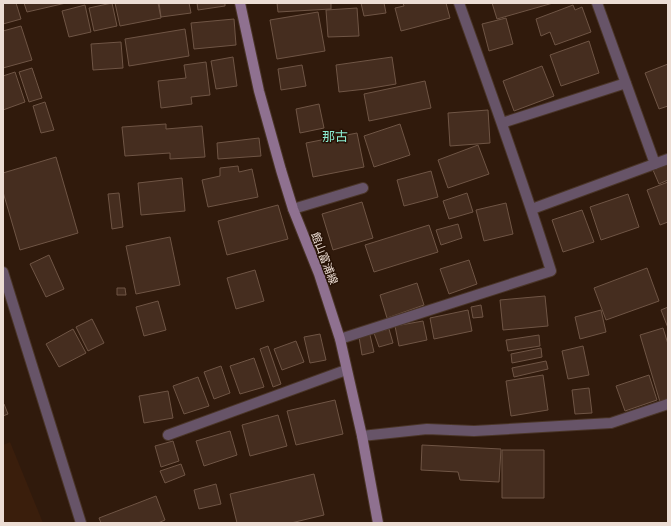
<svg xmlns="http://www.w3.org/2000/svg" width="671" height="526" font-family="Manrope,'Noto Sans JP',sans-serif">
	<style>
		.built { fill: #3a1e0c }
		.building { fill: #452d1f; stroke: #6f5545 }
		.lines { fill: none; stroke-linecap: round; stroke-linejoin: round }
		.street-casing { stroke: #4a3528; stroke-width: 12 }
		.secondary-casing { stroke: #4a3528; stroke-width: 12 }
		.street { stroke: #675468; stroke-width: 10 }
		.secondary { stroke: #8f7190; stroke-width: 10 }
		.labels { text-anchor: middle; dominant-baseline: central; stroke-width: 3; stroke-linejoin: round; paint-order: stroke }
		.street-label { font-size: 11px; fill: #ecddd4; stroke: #261104 }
		.quarter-label { font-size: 13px; fill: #8becd2; stroke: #261104 }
	</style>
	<rect width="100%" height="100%" fill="#301a0c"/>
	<path class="built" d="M10,442L43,523H3V445Z"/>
	<path class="building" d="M3,3H16L21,19L3,24Z
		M24,3H66L27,12Z
		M112,3L117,26L94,31L89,8Z
		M115,3H158L161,18L120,26Z
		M159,3H189L191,13L161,17Z
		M197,3H225V6L198,10Z
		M277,3H331V9L278,12Z
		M361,3H384L386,13L364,16Z
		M403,3H446L450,18L401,31L395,8L404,6Z
		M492,3H553L497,19Z
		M85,5L91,32L69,37L62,11Z
		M573,5L575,10L582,7L591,32L555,45L550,32L541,36L536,19Z
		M357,8L359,36L328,37L326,10Z
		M318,12L325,51L277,59L270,20Z
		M506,18L513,44L489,51L482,24Z
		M234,19L236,45L194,49L191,23Z
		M21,26L32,60L3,68V31Z
		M185,29L189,56L129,66L125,39Z
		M589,41L599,73L561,86L550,55Z
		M121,42L123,68L93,70L91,44Z
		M233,57L237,86L216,89L211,61Z
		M392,57L396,84L366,89L339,92L336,65Z
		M206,62L210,95L191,97L192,104L161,108L158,81L186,78L184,65Z
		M668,64V106L659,109L645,73Z
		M302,65L306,86L281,90L278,69Z
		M542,66L554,96L514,111L503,81Z
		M32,68L42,98L29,102L19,72Z
		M15,72L25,102L3,110V76Z
		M425,81L431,108L369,121L364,94Z
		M45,102L54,130L41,133L33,106Z
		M319,104L324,128L300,133L296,109Z
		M488,110L490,143L450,146L448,113Z
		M166,124V129L202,126L205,157L170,159V153L125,156L122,127Z
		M400,124L410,155L374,167L364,136Z
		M357,133L364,167L313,177L306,143Z
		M259,138L261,156L218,159L217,143Z
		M478,145L489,174L448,188L438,160Z
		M56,157L78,233L20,250L3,192V173Z
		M668,164V180L659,184L653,170Z
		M238,166L239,172L252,169L258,197L208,207L202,180L220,176V168Z
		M431,171L438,197L404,206L397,180Z
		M182,178L185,211L141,215L138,183Z
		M668,182V222L660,225L647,190Z
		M119,193L123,227L112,229L108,194Z
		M467,193L473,212L449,219L443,201Z
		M628,194L639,227L601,240L590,207Z
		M362,202L373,238L333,250L322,214Z
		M506,203L513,234L484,241L476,210Z
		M278,205L288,239L227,255L218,221Z
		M582,210L594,242L563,252L552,220Z
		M458,224L462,238L441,245L436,230Z
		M429,225L438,252L374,272L365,245Z
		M170,237L180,285L136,294L126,246Z
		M49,255L64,289L46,297L30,264Z
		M469,260L477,284L449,294L440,269Z
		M647,268L659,301L606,320L594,288Z
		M255,270L264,301L236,309L227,278Z
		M417,283L424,305L387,318L380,295Z
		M117,288H125L126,295H117Z
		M545,296L548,326L503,330L500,300Z
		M158,301L166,330L144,336L136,307Z
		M481,305L483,317L473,318L471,307Z
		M668,307V328L661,310Z
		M468,310L472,331L434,339L430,318Z
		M601,310L606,332L580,339L575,317Z
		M92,319L104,343L88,351L76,327Z
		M423,321L427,340L399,346L395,326Z
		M663,328L668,344V400L660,402L640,335Z
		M73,329L86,353L59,367L46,344Z
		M389,329L393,343L379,347L374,333Z
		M320,334L326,360L310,363L304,337Z
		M370,335L374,352L362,355L359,337Z
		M539,335L540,346L508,351L506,340Z
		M296,341L304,362L282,370L274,349Z
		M268,346L281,384L273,387L260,349Z
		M583,346L589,375L568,379L562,351Z
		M541,348L542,357L512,363L511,354Z
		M254,358L264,387L240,394L230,366Z
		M546,361L548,369L514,377L512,368Z
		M221,366L230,393L214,399L204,372Z
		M543,375L548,410L511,416L506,381Z
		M649,375L657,400L625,411L616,386Z
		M198,377L209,406L184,414L173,386Z
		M589,388L592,413L575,414L572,390Z
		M168,391L173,418L144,423L139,396Z
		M335,400L343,434L296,445L287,411Z
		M4,404L8,414L3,416V405Z
		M278,415L287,446L250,456L242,425Z
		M230,431L237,455L204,466L196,441Z
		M173,441L179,461L161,467L155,446Z
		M422,445L501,449L499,482L460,480L458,472L421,470Z
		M502,450H544V498H502Z
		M181,464L185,475L165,483L160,471Z
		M314,474L324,515L291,523H237L230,494Z
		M216,484L221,504L199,509L194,490Z
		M156,496L165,520L158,523H101L99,518Z"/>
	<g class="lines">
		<defs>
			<path id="street" d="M597,3L655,164
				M502,123L626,83
				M293,209L363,188
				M532,209L668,159
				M3,272L81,523
				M340,339L551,271C523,181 491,92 459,3
				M168,435L346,370
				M362,436L427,429L474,431L611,423L668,404"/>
			<path id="secondary" d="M240,3L259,91L281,170L293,209L319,274L340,339L362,436L378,523"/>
		</defs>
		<use href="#street" class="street-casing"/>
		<use href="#secondary" class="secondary-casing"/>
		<use href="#street" class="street"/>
		<use href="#secondary" class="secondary"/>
	</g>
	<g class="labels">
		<g class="street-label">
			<text transform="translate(325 258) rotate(69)">館山富浦線</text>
		</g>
		<g class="quarter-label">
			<text x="335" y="136">那古</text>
		</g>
	</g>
	<rect width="671" height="526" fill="none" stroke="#ecddd4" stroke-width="8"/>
</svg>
